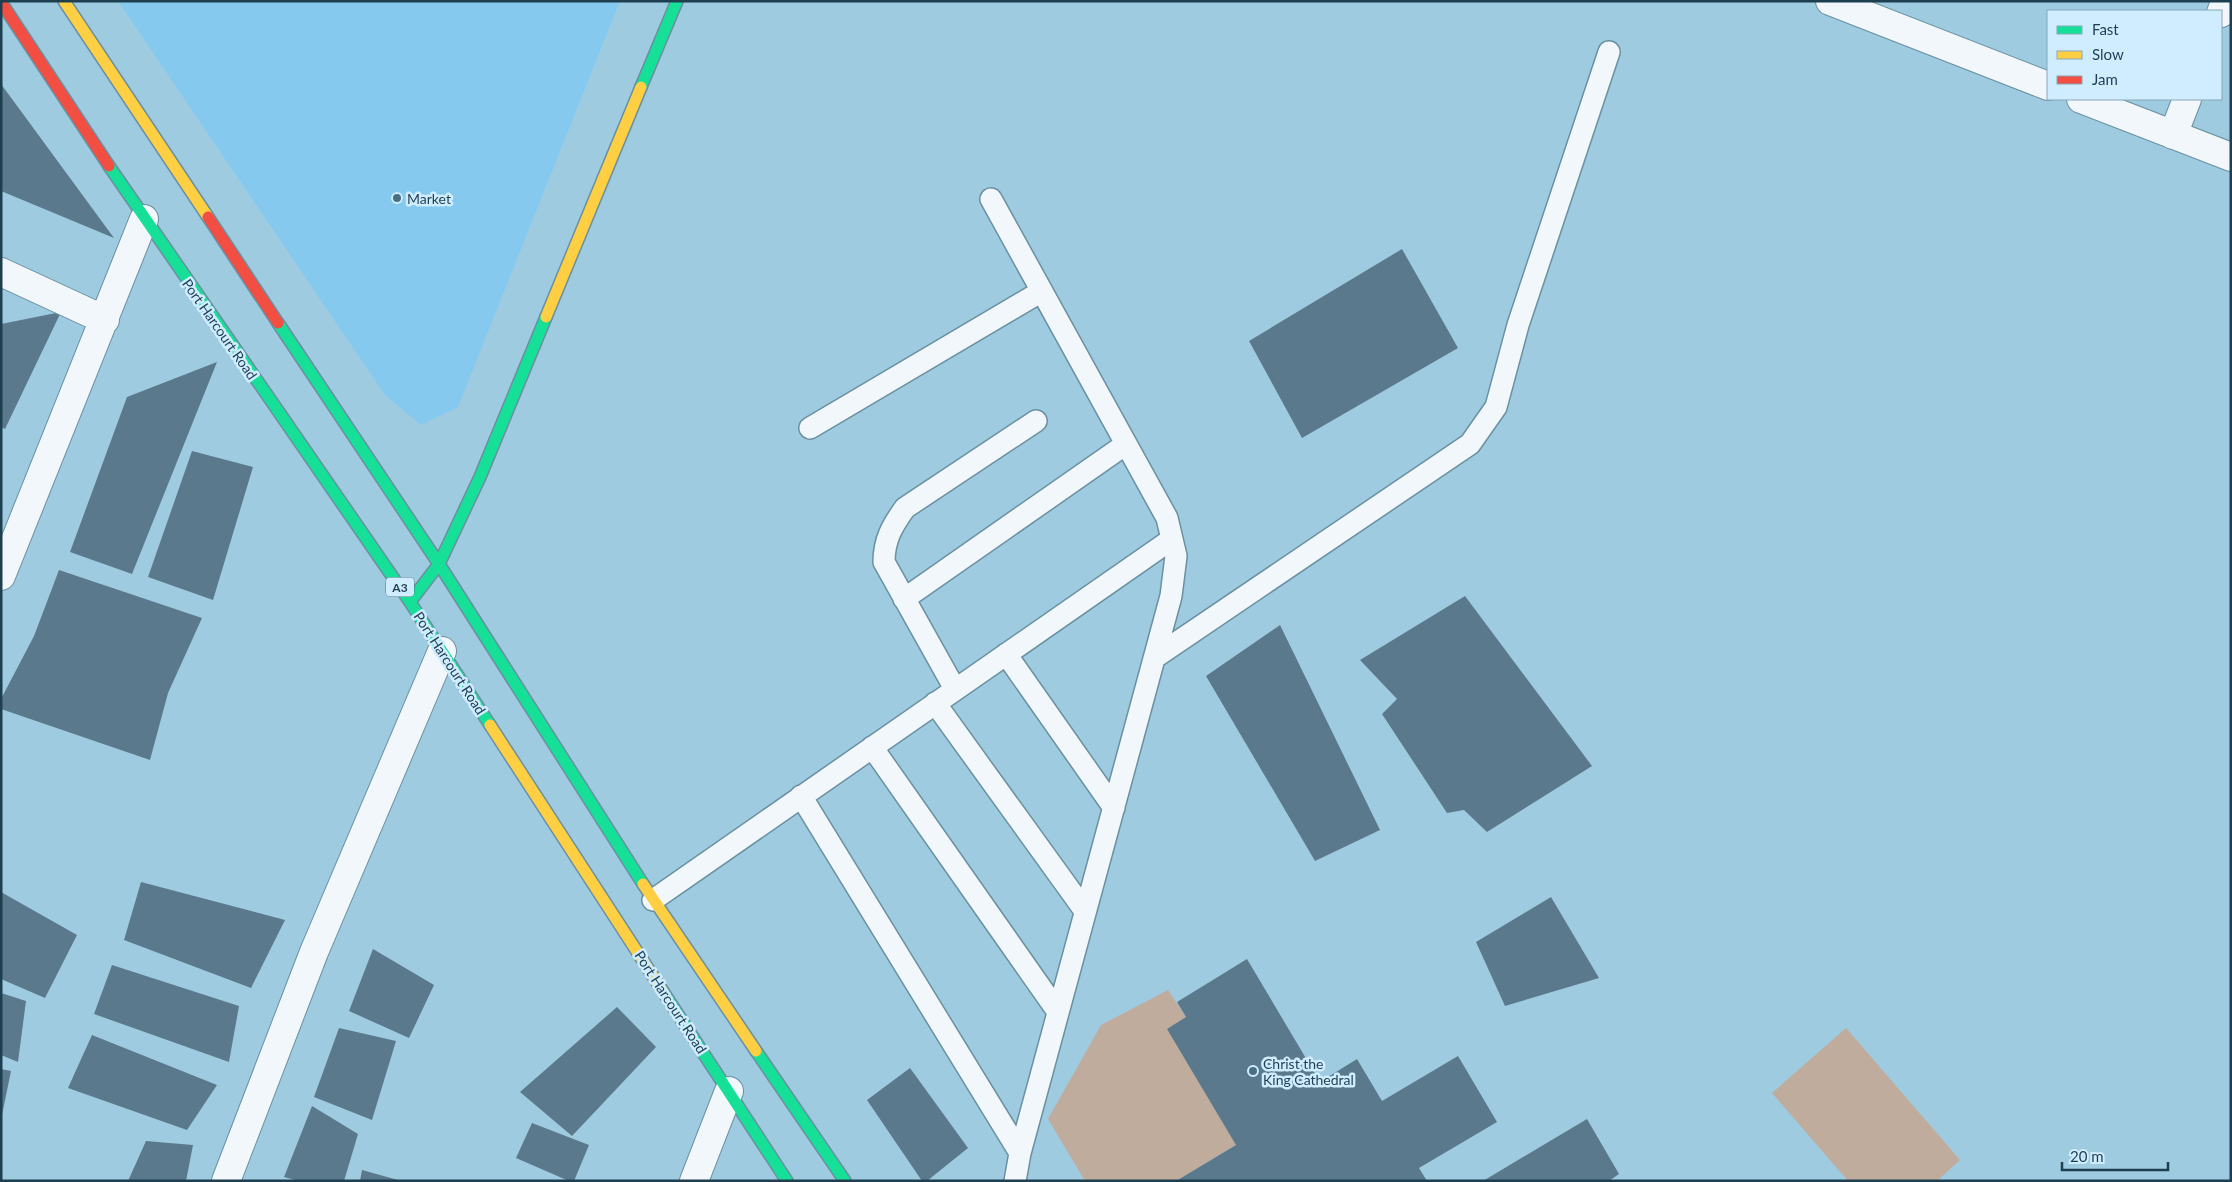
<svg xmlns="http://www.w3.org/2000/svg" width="2232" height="1182" font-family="Lato,sans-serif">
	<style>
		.built { fill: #85caee }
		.green { fill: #bfac9c }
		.building { fill: #5b798c }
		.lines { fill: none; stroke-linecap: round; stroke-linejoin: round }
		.lane-casing { stroke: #6a90a1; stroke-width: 24 }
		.street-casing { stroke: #6a90a1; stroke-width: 30 }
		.fast-casing { stroke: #6a90a1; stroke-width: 14 }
		.slow-casing { stroke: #6a90a1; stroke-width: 14 }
		.jam-casing { stroke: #6a90a1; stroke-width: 14 }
		.lane { stroke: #f1f7fa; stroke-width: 21 }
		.street { stroke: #f1f7fa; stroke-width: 28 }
		.fast { stroke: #16e098; stroke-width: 11 }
		.slow { stroke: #ffcf43; stroke-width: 11 }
		.jam { stroke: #f24e42; stroke-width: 11 }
		.poi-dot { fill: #4b7083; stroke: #cfedff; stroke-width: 2 }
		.labels { text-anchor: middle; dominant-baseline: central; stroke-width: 5; stroke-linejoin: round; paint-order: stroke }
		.shield { fill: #cfedff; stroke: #537384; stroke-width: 1 }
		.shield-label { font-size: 12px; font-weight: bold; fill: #1e3f50 }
		.poi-label { font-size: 14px; fill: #1e3f50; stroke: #cfedff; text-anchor: start }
		.street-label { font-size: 14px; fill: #1e3f50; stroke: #cfedff }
	</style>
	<rect width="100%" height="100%" fill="#9fcbe1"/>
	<path class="built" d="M118,1H620L458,407L421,425L385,395Z"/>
	<path class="green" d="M1168,990L1186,1017L1236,1145L1176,1181H1085L1048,1119L1101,1025Z
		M1846,1028L1960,1160L1937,1181H1848L1772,1093Z"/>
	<path class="building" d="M1,84L114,238L1,191Z
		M1402,249L1458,348L1302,438L1249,341Z
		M61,312L5,429L1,427V324Z
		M217,362L132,574L70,552L127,397Z
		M192,451L253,467L213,600L148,577Z
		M59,570L202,618L168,693L150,760L1,709V699L34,636Z
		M1465,596L1592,766L1487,832L1464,810L1447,813L1382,714L1397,699L1360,660Z
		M1280,625L1380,830L1315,861L1206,676Z
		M141,882L285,920L251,988L124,940Z
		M1,892L77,935L45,998L1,979Z
		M1551,897L1599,978L1505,1006L1476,942Z
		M373,949L434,985L409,1038L349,1011Z
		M1247,959L1320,1082L1357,1059L1382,1101L1458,1056L1497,1122L1419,1168L1427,1181H1176L1236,1145L1167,1029L1186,1017L1177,1002Z
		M112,965L239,1006L229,1062L94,1014Z
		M1,993L26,1001L18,1062L1,1055Z
		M617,1007L656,1047L572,1136L520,1092Z
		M339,1028L396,1041L372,1120L314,1097Z
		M92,1035L217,1085L187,1130L68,1088Z
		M910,1068L968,1148L927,1181H922L867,1100Z
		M1,1069L11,1071L2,1115H1Z
		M312,1106L358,1134L344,1181H299L284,1177Z
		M1587,1119L1619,1174L1609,1181H1483Z
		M532,1123L589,1145L574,1181H569L516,1158Z
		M146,1141L193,1145L186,1181H128Z
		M362,1170L398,1180V1181H360Z"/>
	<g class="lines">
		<defs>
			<path id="lane" d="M991,199L1167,518L1176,556L1171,596L1020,1153L1015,1181
				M810,428L1042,291
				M904,599L1126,444
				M1006,654L1114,808
				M1154,658L1470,444L1496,407L1518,325L1609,52
				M955,689L884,562C884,540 892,526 905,508L1036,421
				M935,703L1085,911
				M872,747L1058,1012
				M801,796L1020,1153
				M653,900L1172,539"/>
			<path id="street" d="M1830,1L2048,86
				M2221,13L2225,1
				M2081,99L2231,157
				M2173,135L2187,99
				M1,272L105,320
				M1,576L144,219
				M226,1181L314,952L442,651
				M694,1181L729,1091"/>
			<path id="fast" d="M641,87L677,1
				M109,166L410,602L490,725
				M278,323L439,564L643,884
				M410,602L439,564L480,477L546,317
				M662,990L787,1181
				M756,1051L845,1181"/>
			<path id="slow" d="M64,1L208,217
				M546,317L641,87
				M490,725L662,990
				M643,884L756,1051"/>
			<path id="jam" d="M1,2L109,166
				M208,217L278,323"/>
		</defs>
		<use href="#lane" class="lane-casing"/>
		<use href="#street" class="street-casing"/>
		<use href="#fast" class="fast-casing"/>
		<use href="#slow" class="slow-casing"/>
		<use href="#jam" class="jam-casing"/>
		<use href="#lane" class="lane"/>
		<use href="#street" class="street"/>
		<use href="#fast" class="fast"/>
		<use href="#slow" class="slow"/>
		<use href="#jam" class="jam"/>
	</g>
	<g class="poi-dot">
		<circle cx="397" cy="198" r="5"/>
		<circle cx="1253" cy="1071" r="5"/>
	</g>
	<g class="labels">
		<rect class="shield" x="386" y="577.5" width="28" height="19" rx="4"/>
		<g class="shield-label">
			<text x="400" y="587">A3</text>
		</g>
		<g class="poi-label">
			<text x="407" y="198">Market</text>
			<text x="1263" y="1063">Christ the<tspan x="1263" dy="16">King Cathedral</tspan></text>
		</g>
		<g class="street-label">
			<text transform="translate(220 329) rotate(55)">Port Harcourt Road</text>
			<text transform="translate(450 663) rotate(57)">Port Harcourt Road</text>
			<text transform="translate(671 1002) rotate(57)">Port Harcourt Road</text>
		</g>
	</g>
	<rect width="2232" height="1182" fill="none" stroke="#1e3f50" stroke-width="5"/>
	<rect x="2047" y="10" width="175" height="90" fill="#cfedff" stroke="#88a7b9"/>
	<rect x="2057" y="26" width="25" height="8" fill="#16e098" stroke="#88a7b9"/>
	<text x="2092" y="35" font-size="15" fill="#1e3f50">Fast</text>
	<rect x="2057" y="51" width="25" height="8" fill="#ffcf43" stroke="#88a7b9"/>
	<text x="2092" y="60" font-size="15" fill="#1e3f50">Slow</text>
	<rect x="2057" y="76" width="25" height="8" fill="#f24e42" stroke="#88a7b9"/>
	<text x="2092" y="85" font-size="15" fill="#1e3f50">Jam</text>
	<path d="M2062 1162v8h106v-8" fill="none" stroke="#1e3f50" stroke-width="2.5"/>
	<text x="2070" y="1162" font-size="15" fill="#1e3f50" stroke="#cfedff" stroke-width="4" paint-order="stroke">20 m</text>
</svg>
